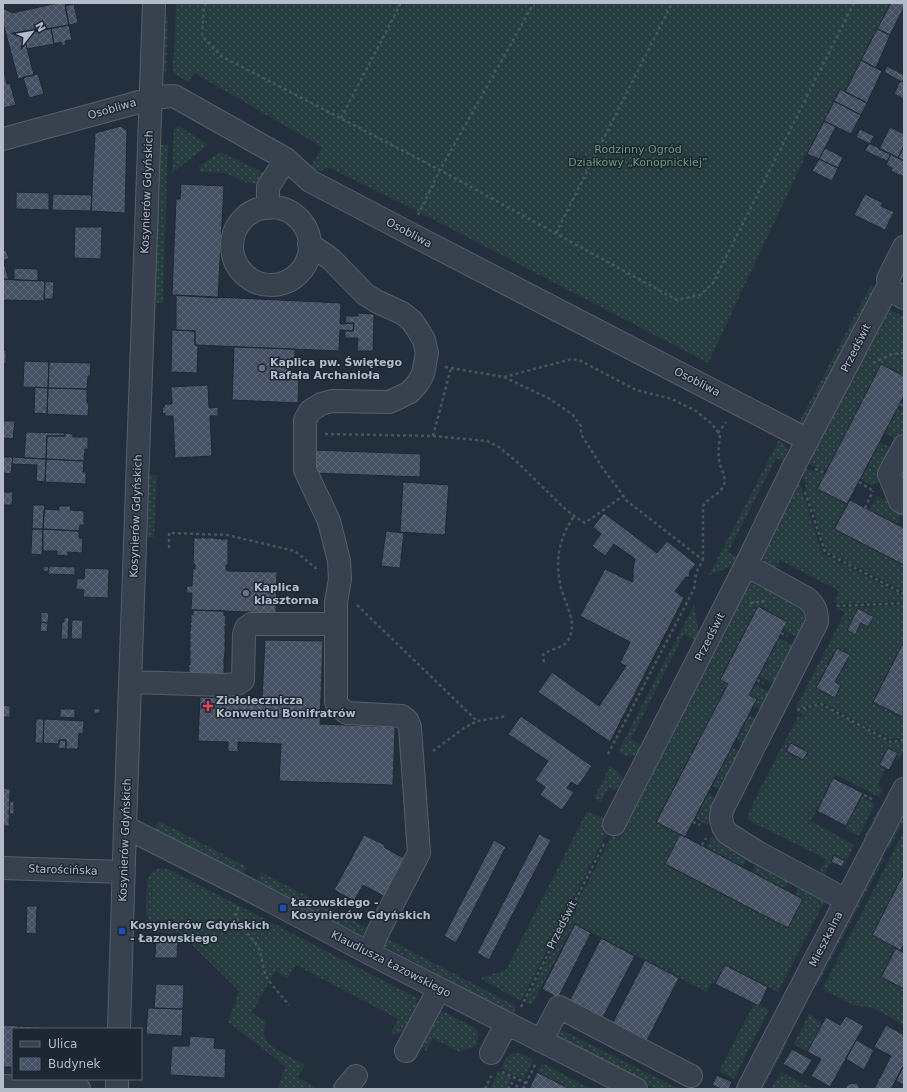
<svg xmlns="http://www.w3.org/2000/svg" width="907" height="1092" font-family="'DejaVu Sans',sans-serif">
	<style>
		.grass { fill: url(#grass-dots); fill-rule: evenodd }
		.building { fill: url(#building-cross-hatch); stroke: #1f2835 }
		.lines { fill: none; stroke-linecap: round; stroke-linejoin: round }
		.minor-casing { stroke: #565f6c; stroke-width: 24 }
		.path { stroke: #44595c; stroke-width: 2.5; stroke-dasharray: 3 3; stroke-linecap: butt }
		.minor { stroke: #38414e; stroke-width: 22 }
		.worship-dot { fill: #6b7280; stroke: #1d2633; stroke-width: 1.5 }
		.health-dot { fill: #e0444e; stroke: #1d2633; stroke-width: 1.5 }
		.transit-dot { fill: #1a4fb4; stroke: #1d2633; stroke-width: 1.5 }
		.labels { text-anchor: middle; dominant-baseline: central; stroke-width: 3; stroke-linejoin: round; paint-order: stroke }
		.street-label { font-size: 11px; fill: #b4bcc9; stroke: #1d2633 }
		.park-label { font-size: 11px; fill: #6b9a76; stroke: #1d2633 }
		.poi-label { font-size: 11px; font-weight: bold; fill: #b4bcc9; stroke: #1d2633; text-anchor: start }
	</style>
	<defs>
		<pattern id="grass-dots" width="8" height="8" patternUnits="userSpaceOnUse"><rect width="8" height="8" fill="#263c3f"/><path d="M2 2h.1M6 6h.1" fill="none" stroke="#435659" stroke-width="1.8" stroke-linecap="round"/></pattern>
		<pattern id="building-cross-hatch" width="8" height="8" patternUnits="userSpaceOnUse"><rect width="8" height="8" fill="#455162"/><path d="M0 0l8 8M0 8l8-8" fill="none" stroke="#5d6877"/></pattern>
	</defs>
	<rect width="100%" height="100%" fill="#242f3e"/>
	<path class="grass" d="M176,3H889L882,20L845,92L840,89L807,153L708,363L419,212L328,167L326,169L312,174L310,168L322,147L194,73L189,82C174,74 172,75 173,58L174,57Z
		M164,15H168L166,73L164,71L162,67Z
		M179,126L208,145L172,173L174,129Z
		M160,145H168L163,303H154Z
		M221,152L264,173L256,184L253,183H247L225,173L200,172L199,166Z
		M871,285L874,289L872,292L878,294L811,422L796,428Z
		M890,310L904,317V376L881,365L827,470L825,469L822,470L808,464L856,371L880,324Z
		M897,409L904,412V435L901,442L885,433Z
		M779,440L783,443L787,449L785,462L776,458L728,552L742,560L738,564L709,575Z
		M880,442L896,451L879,483L870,485L861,479Z
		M805,468L824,475L818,489L847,504L835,529L904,565V591L826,551L802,475Z
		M148,475H157L154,537H146Z
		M799,481L822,553L904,596V601L839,604L834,602L839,591L780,560L774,570L768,563L765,565L761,553Z
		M877,496L903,510L897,524L869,510Z
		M748,572C763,582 791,596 801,610C805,616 807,623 809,630L802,640L783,630L787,622L758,607L720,679L728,684L656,821L680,834L788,928L803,899L795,894L802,881L826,899L778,992L725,965L715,984L712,982L707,992L574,924L532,1005L525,1003Z
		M694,605L700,638L698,642L684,634L631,739L645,747C635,757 631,760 618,752Z
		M904,605V646H902L873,702L903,717L904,716V738L890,739L821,702L795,709L845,612L837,608ZM858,608L874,617L868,627L861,623L855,634L847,630ZM835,682L841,685L835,697L817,688Z
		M779,638L797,648L779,686L759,676Z
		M755,684L773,695L765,713L754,706L757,699L749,695Z
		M821,705L877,735L888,743L904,742V750L899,760L895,759L898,753L888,748L886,768L878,784L883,790L879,797L836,775L833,778L811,821L854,845L843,868L842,867L845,860L834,855L822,880L817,878L826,859L758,825L747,819L756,797L798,716L802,717L803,714L797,711ZM791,743L808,752L803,760L787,751Z
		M749,715L760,721L748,746L736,739Z
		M732,747L743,754L724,792L712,785Z
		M610,766C623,775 624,778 622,793L609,787L601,802L594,798Z
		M708,794L719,800L721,802L710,824L707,825L695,818Z
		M861,796L875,804L859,836L846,829V826Z
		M904,805V820L889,849L883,845Z
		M879,808L883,809L867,841L863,839Z
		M587,811L612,823L521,1001L481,979L483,977L506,970Z
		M159,821L247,867L243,874L154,829Z
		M904,831V873L872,935L896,948L904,989V1025L873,1008L853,1005L822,989Z
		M712,836L749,855L743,867L706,848Z
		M878,856L884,859L817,986L811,983Z
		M758,860L791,877L785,889L752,872Z
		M166,868L417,998V1005L403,1031C399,1034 396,1035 391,1033L398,1019L296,965L288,978L275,971L252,1013L266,1021C260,1040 269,1046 285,1054C291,1058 298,1061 305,1064L298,1077L317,1089H278L285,1066L228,1022L239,991L180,933L152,932L146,912L147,879L151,873L158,869Z
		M261,872L373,931L369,939L256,881Z
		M830,906L832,910L786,998L782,997Z
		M384,937L516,1006L513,1014L384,946L382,940Z
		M754,1004H759L769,1010L734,1079L719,1071Z
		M442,1011L475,1028L478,1032L477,1045L460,1052L433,1038L426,1051L421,1045L437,1014Z
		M809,1014L823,1024L807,1052L794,1044Z
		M560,1029L679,1089H656L556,1037Z
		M783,1041L787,1043L763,1089H757Z
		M514,1053H520L533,1060L524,1080L501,1068C504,1061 506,1056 514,1053Z
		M542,1063L591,1089H570L537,1072Z
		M498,1071L511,1078L506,1089H490Z
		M781,1072L814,1089H771Z"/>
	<path class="building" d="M58,3H65L69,25L28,33L29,36L24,37L34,75L18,79L3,23V8L12,13Z
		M891,3H904V10L903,9L890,35L877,29Z
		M74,4L78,23L69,25L65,6Z
		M69,25L72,40L65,41L66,45L62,46L61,42L54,44L51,28Z
		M51,28L54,44L27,49L24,37L29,36L28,33Z
		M877,29L890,35L876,68L861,60Z
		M861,60L882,71L867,103L845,92Z
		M887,66L904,75V79L902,82L884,72Z
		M3,68L7,84L10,83L16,105L3,108Z
		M38,74L44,94L29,98L23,77Z
		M900,81L904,82V99L894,94Z
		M840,89L867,103L861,115L834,101Z
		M834,101L861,115L851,134L824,121Z
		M824,121L836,127L819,159L807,154Z
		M121,126L127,131L125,213L91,211L95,133Z
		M890,127L904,134V146L898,158L879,149Z
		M860,129L874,136L870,144L856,137Z
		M869,143L891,154L887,161L865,151Z
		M904,146V161L898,158Z
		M825,148L843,157L838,168L819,159Z
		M891,154L904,161V177L891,171L892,168L886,165Z
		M819,159L838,168L832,181L812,171Z
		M181,184L224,186L218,298L172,295L176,199H180Z
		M16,192L49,193V210L16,209Z
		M53,194L92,195L91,211L52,210Z
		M865,194L883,203L881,206L894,212L885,230L854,215Z
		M75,227H102L101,259L74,258Z
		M6,250L9,259L3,260V251Z
		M3,260L9,280L3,279Z
		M14,268L38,269V281L14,280Z
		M3,279L45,281L44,301L3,300Z
		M45,281L54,282L53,299H44Z
		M176,295L341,303L340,324L354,323L353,331L340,330L339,351L195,345V331L176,330Z
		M358,313L374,314L373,351H357L358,338H345V331H353L354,323H345L346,316H358Z
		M172,330L195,331V345H198L197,373L171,372Z
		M234,347L295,349V358H291L290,375H299L298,403L232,400Z
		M3,350H6V364L3,363Z
		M24,361L49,362L48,388L23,387Z
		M49,362L91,363L90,376H88L87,389L48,388Z
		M881,364L904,376V396L847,504L817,489Z
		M208,385L209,408L218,407V416H210L212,456L175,458L173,416H165V413L163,414L162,407H164L165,404H172L171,387Z
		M35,387L48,388L47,414L34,413Z
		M48,388L87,389V403H89L88,416L47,414Z
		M3,421H15L13,439L3,438Z
		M26,432L65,433V436H47L46,459L24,458Z
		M65,433L73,434V437H88V449H85L84,461L46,459L47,436H65Z
		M314,450L421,454L420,477L313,473Z
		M3,457H13L11,474L3,473Z
		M13,457L46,459L45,482L36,481L37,465L12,464Z
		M46,459L84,461L83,472H86V484L45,482Z
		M403,482L449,485L445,535L400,532Z
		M3,492H13L12,505H3Z
		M850,500L904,528V565L834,529Z
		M33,505H45L43,529H32Z
		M59,506H71L70,510L84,511V525H80L79,531L43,529L44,509L59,510Z
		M604,513L657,553L667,541L696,564L690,571L689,577H686L675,591L684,598L610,742L538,692L552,672L599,706L626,666L620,663L630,642L580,616L605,569L632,582L633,580V569L635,559L614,544L605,556L592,546L601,534L593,527Z
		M32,529H43L42,555L31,554Z
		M43,529L79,531V538H83L82,553L68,552V556L57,555V551H43Z
		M386,531L404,533L400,568L381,566Z
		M194,537H195V538H202V537H204V538H211L210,537H212V538L219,539V537H220V539H227V538H228V565H226V570H227V571L277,572L276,613L191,610L192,593H186L187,586H192L193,568L195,569V564H193Z
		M43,566L49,567L48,572L43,571Z
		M49,566L75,567V575L48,574Z
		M85,568L109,569L108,598L83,597L84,590L76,589L77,578L84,579Z
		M758,606L787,622L749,695L757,699L685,837L656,822L728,684L720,680Z
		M858,608L874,617L868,627L861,623L855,635L847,630Z
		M191,610L226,611V612H224V616H227V617H226L225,624H227V626H225V633H227V634H225V641H226V643L225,642V650H226V651H225L224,658H226V659H224V666H225V667L224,668V675L189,674V667L188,666V665H190V658H188V657H190V650H189V648H190V641H189V640H190V633H189V632H190L191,625H189V624L191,623V616H190V615H193V611H191Z
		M41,612L49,613L48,623L41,622Z
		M69,617L68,639H61L62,622H64V618Z
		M72,620H83L82,639H71Z
		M41,622L48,623L47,632L40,631Z
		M265,640L323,641L320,724L395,727L393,785L279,781L281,744L238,742V752L228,751V742L198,741L200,697L262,699Z
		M902,645L904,646L903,717L873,702Z
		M837,648L850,655L835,682L841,685L835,698L816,688Z
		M3,705L10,706V718L9,717H3Z
		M94,708L100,709V713H94Z
		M60,709H75V718L60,717Z
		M521,716L592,766L578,786L571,782L567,788L574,792L562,810L540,795L545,787L535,780L548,761L508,734Z
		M36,719H44L43,743H35Z
		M44,719L84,721L83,734L79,733L78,749H66V740H59V744L43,743Z
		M59,740H66V749L58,748Z
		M791,743L808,752L803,760L786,751Z
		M888,748L898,753L889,770L879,765Z
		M833,778L863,793L846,826L817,811Z
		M3,788L10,789L9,826H3Z
		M10,801H14V814H9Z
		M539,834L551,840L489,960L477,953Z
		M680,834L803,899L788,928L665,864Z
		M364,835L385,845L384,847L405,859L385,897L363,885L354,901L334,890Z
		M494,840L506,847L456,943L444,936Z
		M834,855L845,861L842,867L831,862Z
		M904,873V944L900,951L896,948L872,935Z
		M27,906H37L36,934L26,933Z
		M575,924L591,933L558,998L542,989Z
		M156,935L178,936L177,958H155Z
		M601,938L635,956L601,1021L568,1004Z
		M896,948L904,953V989L881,977Z
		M645,960L679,978L645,1044L611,1026Z
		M725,965L768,987L759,1006L715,984Z
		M156,984L184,985L183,1009L154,1008Z
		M148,1008L183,1009L182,1036L146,1034Z
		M846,1016L864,1026L830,1087L811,1076L821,1059L807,1052L826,1017L840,1025Z
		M3,1025L19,1026V1029H13V1067H3Z
		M886,1025L904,1035V1065L891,1089H874L891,1056L874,1047Z
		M19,1026L38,1027V1029H19Z
		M38,1027L57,1028V1029H38Z
		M57,1028L75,1029H57Z
		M190,1036L215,1038L214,1048L226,1049L225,1078L170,1075L172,1046H189Z
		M856,1040L874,1050L864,1070L846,1059Z
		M792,1049L812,1060L803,1075L783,1064Z
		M904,1065V1085L896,1081Z
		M537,1072L570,1089H529Z
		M717,1075L732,1082L729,1089H722L712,1085Z
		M857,1083L860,1089H845L848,1084Z"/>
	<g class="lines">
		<defs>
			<path id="minor" d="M3,139L132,104C146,100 159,96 174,96L286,159L310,181L407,232L808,440
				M232 246a39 39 0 1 1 78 0a39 39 0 1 1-78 0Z
				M268,208V187L286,159
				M309,244L331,259L365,294L376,301L402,313L412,321L418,330L424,340L427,353L423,374L418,383L410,392L398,398L389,402L332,401L321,404L310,411L305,420V470L329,521L339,561L340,579L336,602V702L340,708L347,713L402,716L407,720L410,727L419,853L379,930L369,953
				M889,285L892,291L904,298
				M904,446L889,474L900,501L904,503
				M746,565L806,598C815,605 817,611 817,622L722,810L721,818L723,827L727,833L757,852L846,900
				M130,682L225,685L237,684L243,680L244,635L246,628L251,624H336
				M614,824L746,565L794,466L889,285L888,279L904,247
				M125,827L244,887L369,953L636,1089
				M3,868L123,872
				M119,1029L125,827L154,3
				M541,1041L559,1007L691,1076
				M406,1051L439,989
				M491,1053L507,1023
				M3,1086L79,1089
				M117,1089V1079
				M345,1089L356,1076
				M748,1089L904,789"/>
		</defs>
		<use href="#minor" class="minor-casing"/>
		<path class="path" d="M206,3L204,7L202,36L221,56L440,170L677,300L700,295L713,283L854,3
			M341,118L401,3
			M418,215L440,170L534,3
			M556,233L672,3
			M873,363L892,354L904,353
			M445,367L504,377L550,399L573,415L581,426V434L602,467L627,501L703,560L696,573L694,589L608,754
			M504,377L572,359L581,361L636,390L672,399L696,411L712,424L720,435C719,444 718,452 719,460C720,469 728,478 723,487C718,495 708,498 703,506V559
			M900,404L904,407
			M718,433L726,422
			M325,434L433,436L487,441L499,447L516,461L562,506L574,516L585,523L623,496
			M433,436L451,368
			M815,469L825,473
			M859,482L872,490
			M805,492L825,552L904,594
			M865,508L873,491
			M169,548V533L227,535L295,551L318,570
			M750,603L767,601
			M357,605L477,721
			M837,605L839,606L904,603
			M781,633L787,636
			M544,662L543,655C549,649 561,649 567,642C580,623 563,602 560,583C555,558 560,537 574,516
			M757,680L763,683
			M797,710L811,706L821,704L891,742L904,740
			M433,751L464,728L477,721L507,716
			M864,795L874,800
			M693,822L700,825
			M702,845L706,838
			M238,907C238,909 236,913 236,915C238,927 254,938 259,949C262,957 263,971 267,978C273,987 283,997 289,1005
			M521,1007L605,842
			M502,1072L526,1083
			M485,1089L492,1074
			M508,1089L511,1083L517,1086L516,1089
			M523,1089L536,1063"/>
		<use href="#minor" class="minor"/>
	</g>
	<g class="worship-dot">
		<circle cx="262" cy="368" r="4"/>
		<circle cx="246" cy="593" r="4"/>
	</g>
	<path class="health-dot" d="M206 700h4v4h4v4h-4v4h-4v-4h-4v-4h4z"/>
	<g class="transit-dot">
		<rect x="279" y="904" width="8" height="8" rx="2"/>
		<rect x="118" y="927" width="8" height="8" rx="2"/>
	</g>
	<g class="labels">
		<g class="street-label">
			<text transform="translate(112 109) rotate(-16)">Osobliwa</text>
			<text transform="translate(147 192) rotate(-88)">Kosynierów Gdyńskich</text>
			<text transform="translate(409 233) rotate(28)">Osobliwa</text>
			<text transform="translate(856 348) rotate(-63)">Przedświt</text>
			<text transform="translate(697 382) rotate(27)">Osobliwa</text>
			<text transform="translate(136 516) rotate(-88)">Kosynierów Gdyńskich</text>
			<text transform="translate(710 637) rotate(-63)">Przedświt</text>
			<text transform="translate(125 840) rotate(-88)">Kosynierów Gdyńskich</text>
			<text transform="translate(63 870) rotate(2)">Starościńska</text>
			<text transform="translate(562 925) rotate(-63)">Przedświt</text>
			<text transform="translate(826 939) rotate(-63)">Mieszkalna</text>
			<text transform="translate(391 964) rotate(27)">Klaudiusza Łazowskiego</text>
		</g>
		<g class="park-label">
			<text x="638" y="149">Rodzinny Ogród<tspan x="638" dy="13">Działkowy „Konopnickiej”</tspan></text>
		</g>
		<g class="poi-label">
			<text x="270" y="362">Kaplica pw. Świętego<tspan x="270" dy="13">Rafała Archanioła</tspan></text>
			<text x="254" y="587">Kaplica<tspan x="254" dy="13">klasztorna</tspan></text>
			<text x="216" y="700">Ziołolecznicza<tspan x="216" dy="13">Konwentu Bonifratrów</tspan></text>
			<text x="291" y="902">Łazowskiego -<tspan x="291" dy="13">Kosynierów Gdyńskich</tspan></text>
			<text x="130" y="925">Kosynierów Gdyńskich<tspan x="130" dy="13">- Łazowskiego</tspan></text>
		</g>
	</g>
	<rect width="907" height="1092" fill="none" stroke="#b4bcc9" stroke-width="8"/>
	<rect x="12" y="1028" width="130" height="52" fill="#1d2633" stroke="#59626f"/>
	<rect x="20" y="1041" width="20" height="6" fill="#38414e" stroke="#59626f"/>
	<text x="48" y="1048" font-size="12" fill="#b4bcc9">Ulica</text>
	<rect x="20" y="1058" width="20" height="12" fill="url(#building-cross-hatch)" stroke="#59626f"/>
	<text x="48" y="1068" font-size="12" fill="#b4bcc9">Budynek</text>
	<g transform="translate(32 32) rotate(59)" stroke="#1d2633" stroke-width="3" paint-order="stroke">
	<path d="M0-3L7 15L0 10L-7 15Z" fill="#b4bcc9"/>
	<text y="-6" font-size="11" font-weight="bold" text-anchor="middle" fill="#b4bcc9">N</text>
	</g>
</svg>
